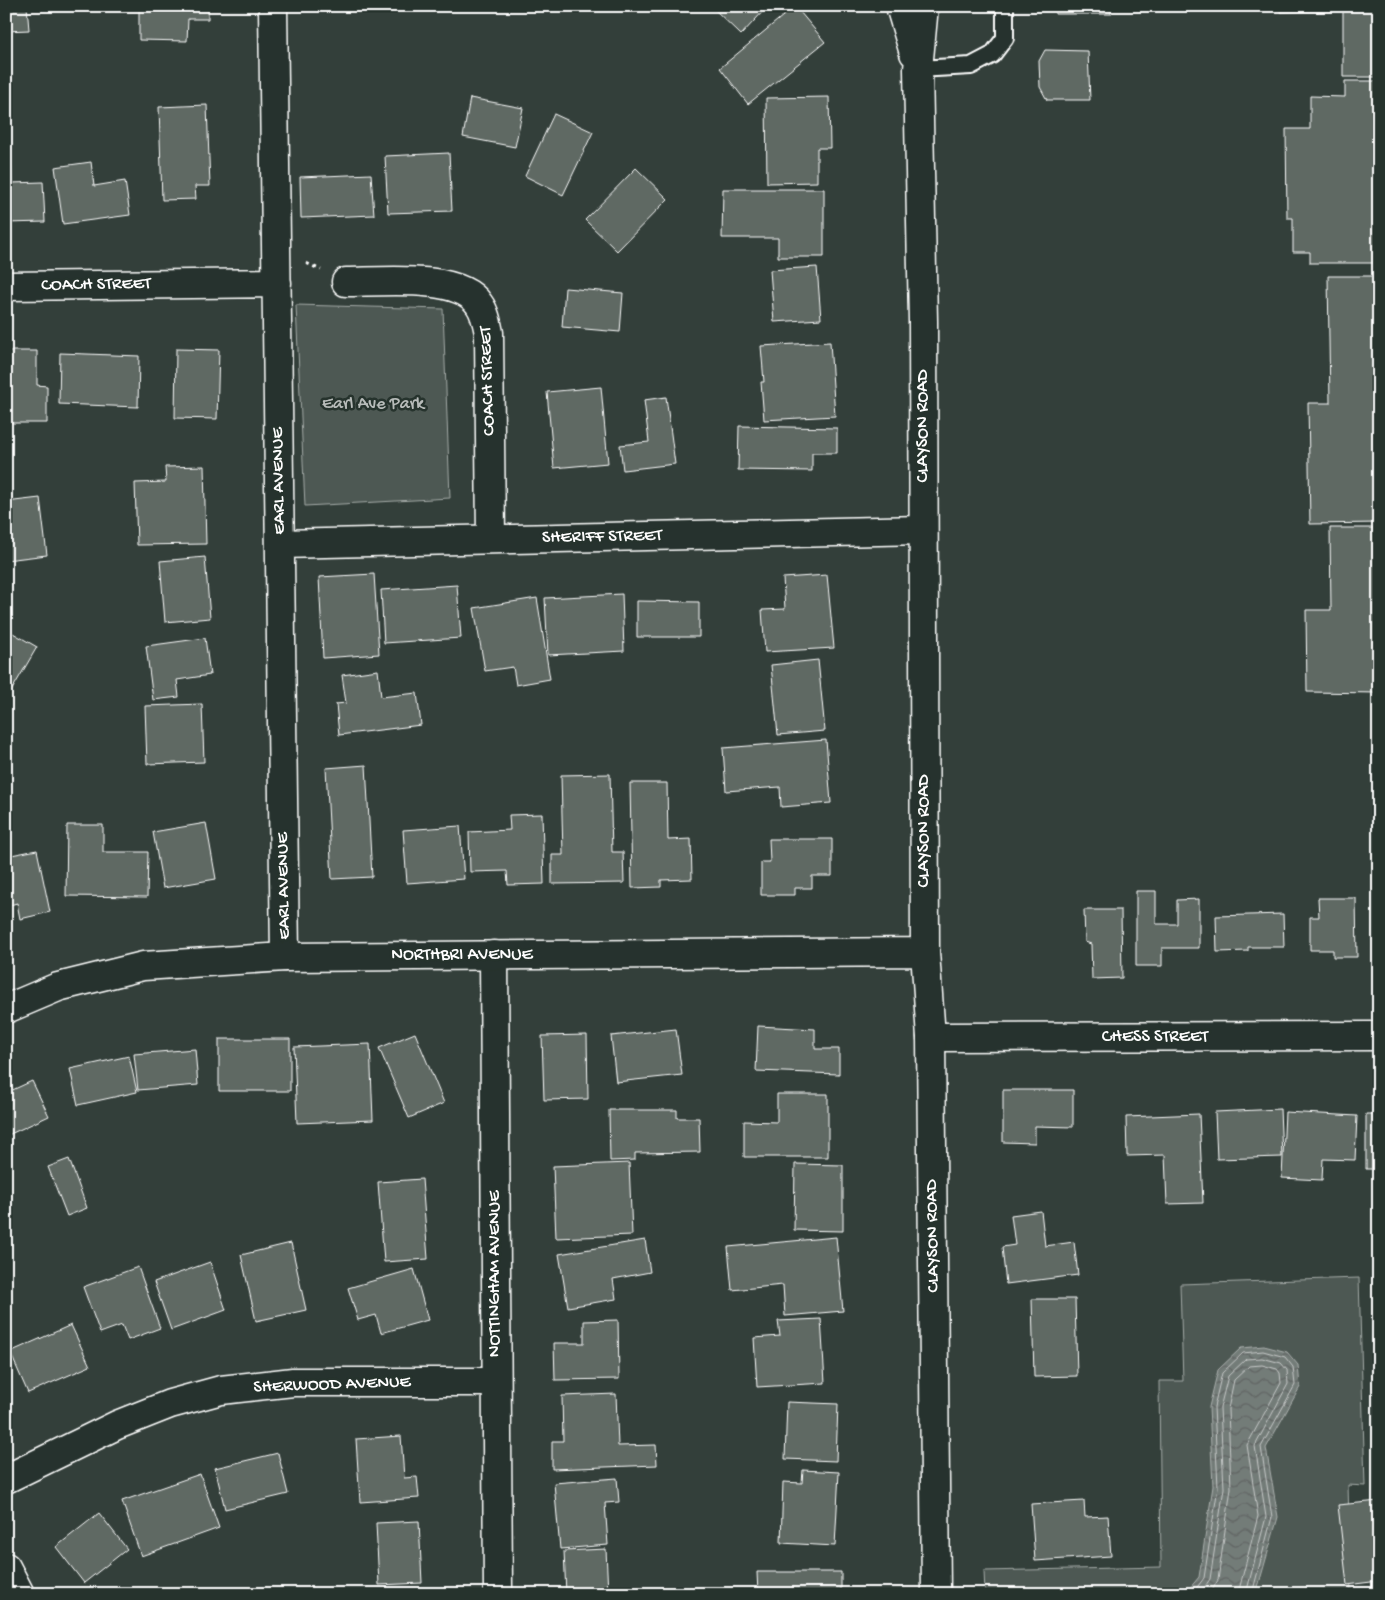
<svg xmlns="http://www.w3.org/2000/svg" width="1385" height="1600" font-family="'Gochi Hand',sans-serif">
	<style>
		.green { fill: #4d5853; stroke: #a6aca9 }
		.water { fill: url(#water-waves); stroke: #abb0ae }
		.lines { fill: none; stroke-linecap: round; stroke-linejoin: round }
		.shore { stroke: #c7cac9; stroke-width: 1 }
		.building { fill: #5f6964; stroke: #fff }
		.service-casing { stroke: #fff; stroke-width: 20 }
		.minor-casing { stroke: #fff; stroke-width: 31 }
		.tertiary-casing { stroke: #fff; stroke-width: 31 }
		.path { stroke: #fff; stroke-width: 3; stroke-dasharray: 4 4; stroke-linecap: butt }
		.service { stroke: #26332d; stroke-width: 16 }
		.minor { stroke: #26332d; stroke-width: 28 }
		.tertiary { stroke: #26332d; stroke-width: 28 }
		.labels { text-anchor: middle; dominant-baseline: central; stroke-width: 5; stroke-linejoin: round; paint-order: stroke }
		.street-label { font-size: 18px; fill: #fff; stroke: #26332d }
		.park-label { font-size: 18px; fill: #b8bcba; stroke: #26332d }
	</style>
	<defs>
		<pattern id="water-waves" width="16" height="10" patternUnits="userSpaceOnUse" patternTransform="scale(1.25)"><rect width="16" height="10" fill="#737b78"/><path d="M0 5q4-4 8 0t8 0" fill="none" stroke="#606462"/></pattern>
	</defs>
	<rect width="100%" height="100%" fill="#333f3a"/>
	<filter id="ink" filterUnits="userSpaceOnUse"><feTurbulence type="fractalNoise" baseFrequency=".02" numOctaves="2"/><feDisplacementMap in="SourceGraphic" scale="10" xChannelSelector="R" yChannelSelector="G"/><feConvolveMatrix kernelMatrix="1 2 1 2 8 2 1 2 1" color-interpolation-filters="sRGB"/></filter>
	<g filter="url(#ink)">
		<path class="green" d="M296,305L443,309L450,498L305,506Z
			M1359,1278L1365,1486L1348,1485L1351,1594H985L984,1571L1161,1567L1159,1381H1183L1180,1284Z"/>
		<path class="water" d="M1264,1346L1287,1352L1298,1365L1300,1387L1266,1448L1278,1517L1256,1594H1185L1199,1577L1213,1486L1209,1407L1218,1370L1241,1348Z"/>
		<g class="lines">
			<path class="shore" d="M1192,1594L1204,1578L1218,1487L1214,1407L1222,1373L1243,1353L1263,1351L1285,1357L1293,1367L1295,1385L1261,1447L1272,1517L1252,1594
				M1200,1594L1210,1579L1224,1488L1220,1408L1228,1376L1246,1359L1262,1358L1281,1363L1287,1370L1288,1384L1255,1446L1266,1517L1246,1594
				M1210,1594L1218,1580L1231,1488L1228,1409L1234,1380L1249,1366L1262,1365L1277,1369L1280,1373L1281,1383L1247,1445L1258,1516L1238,1594"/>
		</g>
		<path class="building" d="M6,6H27L29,30L6,31Z
			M139,6H208V19H188L187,41L139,40Z
			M711,6H768L741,35Z
			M795,6L825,42L748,104L720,68Z
			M1055,6H1111V14H1055Z
			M1280,6H1332V11L1280,12Z
			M1343,6H1379V77H1343Z
			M1045,50L1088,51L1090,100H1047L1040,87L1039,61Z
			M1345,81H1379V263H1310V252H1293V218H1287L1286,129H1310V96L1345,97Z
			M829,97L830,148H817V182L767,183L766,98Z
			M470,98L523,108L515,147L463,137Z
			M207,105L210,186H195L196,199L162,200L159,107Z
			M554,114L593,132L563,195L525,176Z
			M11,147L12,183L43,182L45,222L6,223V148Z
			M449,153L452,211L388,213L385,156Z
			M91,162L94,186L125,181L130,215L63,224L55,167Z
			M636,168L668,199L617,251L585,220Z
			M371,174L374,215L301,218L300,177Z
			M723,189H824V257H778V238H722Z
			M817,267L821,319L774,322L770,270Z
			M1328,276H1379V523L1310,524L1308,403H1330Z
			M565,288L623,293L620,332L562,327Z
			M830,342L835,416L764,420L761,382H764L761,346Z
			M176,349L219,350L217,419L175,418Z
			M6,351H37V385L47,386V423H6Z
			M60,353L139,356L138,407L59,404Z
			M601,387L608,463L554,468L547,392Z
			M666,397L675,464L623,470L620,445L649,442L644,400Z
			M739,426L837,428V453H812V471L738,470Z
			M204,466L206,544L137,545L135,483L166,482L165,467Z
			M40,498L47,555L6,560V502Z
			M1330,528H1379V693L1307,692L1306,610H1331Z
			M205,557L210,618L165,622L160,561Z
			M374,574L379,654L323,658L319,577Z
			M827,575L834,648L765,652L762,610L785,609L783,578Z
			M457,585L461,638L384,643L381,590Z
			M622,594L624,651L548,655L545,598Z
			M537,598L550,679L516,685L513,667L485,671L474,608Z
			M637,601L699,602V637H637Z
			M6,629L37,647L6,700Z
			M205,638L210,675L177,680L179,697L153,700L146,646Z
			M818,660L825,731L778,735L771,665Z
			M378,670L381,697L417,693L421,725L339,735L336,704L346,703L342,675Z
			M202,704L204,762L147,764L145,706Z
			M826,740L831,803L781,807L780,787L726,791L723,748Z
			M366,765L372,877L332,879L326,768Z
			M610,774L612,852H623L624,883L552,884V855H563L561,775Z
			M630,783H667L668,840L691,839L692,879L661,880V887L632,888Z
			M542,814L544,884L508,885L507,871L470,872L469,832L510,830L509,815Z
			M206,823L216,879L163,888L153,832Z
			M67,825H103V852H148L147,897L66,896Z
			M460,826L464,879L407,883L403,830Z
			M769,839H832V876H812V888H795V895H761V862H770Z
			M37,850L50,912L20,919L17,903L6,906V856Z
			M1136,891H1156V924H1177V900L1199,899V948H1162V966H1136Z
			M1318,898H1356L1357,957H1333V950H1310V917H1319Z
			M1084,910H1121L1122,978L1092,979L1091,944L1085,942Z
			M1283,914L1284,947H1248V951L1217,952L1216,916Z
			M758,1026L815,1029V1049H839V1074L756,1071Z
			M676,1029L682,1075L616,1082L611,1036Z
			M415,1033L444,1103L409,1118L379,1048Z
			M587,1035L588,1099L544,1100L542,1036Z
			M219,1039H290V1091H219Z
			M370,1044L373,1120L297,1123L294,1047Z
			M195,1049L198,1085L138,1090L134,1054Z
			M129,1056L137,1092L78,1105L70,1069Z
			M32,1081L49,1116L6,1136V1093Z
			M1003,1090H1073V1127L1035,1126V1143L1003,1142Z
			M777,1094H828V1157H744V1121L777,1122Z
			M1280,1109L1282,1157L1217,1159L1215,1112Z
			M609,1110H677V1118H699L700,1152L635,1153V1160L610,1161Z
			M1285,1112L1357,1116L1355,1160L1323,1159L1322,1180L1282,1178Z
			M1199,1114L1203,1203L1167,1204L1165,1155L1127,1156L1126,1117Z
			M1366,1114H1379V1169H1366Z
			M69,1159L87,1208L67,1216L48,1167Z
			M629,1163L632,1235L556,1238L553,1166Z
			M795,1164L843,1165V1231L794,1230Z
			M422,1179L428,1259L384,1262L378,1182Z
			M1041,1211L1045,1246L1074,1242L1078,1275L1006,1284L1002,1247L1015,1245L1011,1215Z
			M836,1237L843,1311L785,1316L783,1285L732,1290L728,1247Z
			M645,1240L650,1272L613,1279L616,1299L568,1307L559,1254Z
			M291,1243L306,1310L256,1321L241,1255Z
			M210,1262L226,1310L171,1330L154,1282Z
			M138,1267L160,1328L128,1340L122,1325L100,1333L83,1287Z
			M414,1269L428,1320L381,1333L376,1315L358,1320L348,1288Z
			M1032,1299H1075L1077,1376L1034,1377Z
			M821,1319L825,1383L757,1387L754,1338L780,1336L778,1321Z
			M618,1320L619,1379L555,1380L554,1343H584V1321Z
			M71,1325L90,1366L28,1393L10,1352Z
			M616,1394L618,1446L656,1445L657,1465L552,1469V1441H563L562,1396Z
			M787,1402L838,1404L836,1461L785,1459Z
			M401,1436L404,1478L417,1477L419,1498L360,1502L356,1439Z
			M278,1453L288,1494L225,1509L215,1468Z
			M803,1470L839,1472L835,1546L781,1543L783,1482L802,1483Z
			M200,1474L219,1528L141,1556L122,1501Z
			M617,1478L619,1502L605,1503L608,1545L560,1549L554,1483Z
			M1084,1501L1085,1517L1108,1516L1111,1556L1035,1561L1031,1504Z
			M1379,1501V1581L1347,1585L1338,1505Z
			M99,1513L127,1549L84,1583L56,1547Z
			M419,1521L422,1583L379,1585L376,1523Z
			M606,1549L608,1594H566L564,1551Z
			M757,1572H841V1594H758Z
			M380,1591L421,1592V1594H380Z"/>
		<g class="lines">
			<defs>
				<path id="service" d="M918,69L971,66L992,55L1005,38V6"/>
				<path id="minor" d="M273,6L285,957
					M346,282C379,282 459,273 479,304C485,312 487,323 489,333L491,539
					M6,286L277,283
					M280,544L923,530
					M494,955L498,1594
					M931,1037L1379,1036
					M6,1479L117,1425L170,1404L221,1390L293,1382H496
					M6,1567L20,1594"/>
				<path id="tertiary" d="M900,6L914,53
					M924,6L918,69L923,321L925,952L931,1037L936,1594
					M6,1009L58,987L143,966L285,957L925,952"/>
			</defs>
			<use href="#service" class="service-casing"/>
			<use href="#minor" class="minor-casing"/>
			<use href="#tertiary" class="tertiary-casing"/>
			<path class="path" d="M306,263L321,270"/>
			<use href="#service" class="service"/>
			<use href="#minor" class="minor"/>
			<use href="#tertiary" class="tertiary"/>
		</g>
	</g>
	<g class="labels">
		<g class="street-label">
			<text transform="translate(96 285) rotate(-1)">COACH STREET</text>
			<text transform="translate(488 381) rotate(-92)">COACH STREET</text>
			<text transform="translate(923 426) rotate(-90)">CLAYSON ROAD</text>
			<text transform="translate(279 481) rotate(-91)">EARL AVENUE</text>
			<text transform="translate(602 537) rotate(-1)">SHERIFF STREET</text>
			<text transform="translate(924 831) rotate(-90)">CLAYSON ROAD</text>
			<text transform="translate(284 886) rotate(-91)">EARL AVENUE</text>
			<text x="462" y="955">NORTHBRI AVENUE</text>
			<text x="1155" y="1037">CHESS STREET</text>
			<text transform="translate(933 1236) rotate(-91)">CLAYSON ROAD</text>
			<text transform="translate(495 1274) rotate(-90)">NOTTINGHAM AVENUE</text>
			<text transform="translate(332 1385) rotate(-2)">SHERWOOD AVENUE</text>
		</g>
		<g class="park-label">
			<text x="373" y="404">Earl Ave Park</text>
		</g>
	</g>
	<rect width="1385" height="1600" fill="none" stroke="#26332d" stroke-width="25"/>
	<rect x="12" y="12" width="1360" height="1575" fill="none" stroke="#fff" stroke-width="2" filter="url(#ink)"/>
</svg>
